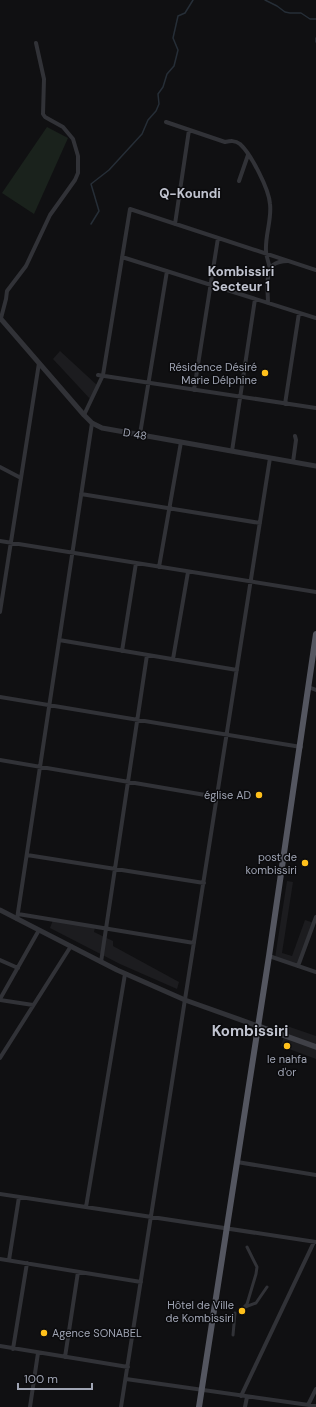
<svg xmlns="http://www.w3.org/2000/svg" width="316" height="1407" font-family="'DM Sans',sans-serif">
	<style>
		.built { fill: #1c1c1f }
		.green { fill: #1a221c }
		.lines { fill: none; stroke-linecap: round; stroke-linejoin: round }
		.stream { stroke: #262e37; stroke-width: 1.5 }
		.pedestrian { stroke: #313237; stroke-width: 3 }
		.minor { stroke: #313237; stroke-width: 4 }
		.tertiary { stroke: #313237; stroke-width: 5 }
		.secondary { stroke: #3f4047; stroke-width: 5.5 }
		.trunk { stroke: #545660; stroke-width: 6 }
		.poi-dot { fill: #ffc01b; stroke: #0b0b0d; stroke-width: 1.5 }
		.labels { text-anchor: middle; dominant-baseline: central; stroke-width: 3; stroke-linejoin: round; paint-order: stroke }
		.poi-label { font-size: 11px; fill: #a0a5b4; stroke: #0b0b0d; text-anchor: end }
		.street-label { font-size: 11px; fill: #a0a5b4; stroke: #0b0b0d }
		.quarter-label { font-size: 13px; font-weight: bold; fill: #c1c4d0; stroke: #0b0b0d }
		.district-label { font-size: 15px; font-weight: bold; fill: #c1c4d0; stroke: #0b0b0d }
	</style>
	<rect width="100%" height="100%" fill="#101012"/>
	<path class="built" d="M60,351L98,386L91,400L53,359Z
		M287,881L293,882L282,953L292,956L305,920L314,923L298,966L275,958Z
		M53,920L95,927L94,932L113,941V946L179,982L177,989L120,964L50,928Z
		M287,1026L316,1036V1059L281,1046Z"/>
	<path class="green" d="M47,127L68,138L34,214L2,193Z"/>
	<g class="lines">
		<path class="stream" d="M265,0L277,6L285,12L290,13H301L310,19H316
			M316,38V42
			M91,224L99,211L91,184L109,170L142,134L148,120L156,111L159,104L158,94L163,87L167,74L174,66L178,50L173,38L178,16L185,13L193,0"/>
		<path class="pedestrian" d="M244,1307L247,1304L256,1274L257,1267L247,1247
			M245,1307L256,1303L267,1287
			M233,1335L235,1313"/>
		<path class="minor" d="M166,122L225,142C230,141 235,140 240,144C251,154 269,189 270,204C272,219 265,235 266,251C266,256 269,263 270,269
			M239,181L248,155
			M175,224L189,130
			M122,257L316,318
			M268,303C268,294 265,272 273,265C277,262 283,261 288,261
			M1,318L6,299L7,291L26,266L50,215L75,180L78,173V156L73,139L63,127L45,117L43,114L44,79L36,43
			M98,375L316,408
			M194,390L218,238
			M285,404L299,313
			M84,415L103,375L130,209L316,270
			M140,434L167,271
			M232,451L255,299
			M293,462L296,440L295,436
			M0,467L21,478
			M81,494L260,523
			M0,541L316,592
			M159,567L181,442
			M0,612L39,363
			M59,640L237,670
			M122,651L136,563
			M173,659L188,572
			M308,687L316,690
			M0,697L301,747
			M0,760L217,797
			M27,855L204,883
			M18,914L194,943
			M17,919L92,423
			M269,956L316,972
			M0,960L18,968
			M101,962L147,655
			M298,966L316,917
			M0,999L39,930
			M0,1000L33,1005
			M0,1058L71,946
			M237,1162L316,1175
			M0,1194L316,1242
			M86,1207L125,974
			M0,1259L141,1282
			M9,1260L19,1197
			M0,1346L128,1367
			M13,1349L27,1263
			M65,1357L78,1272
			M126,1379L316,1406
			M241,1396L314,1242
			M308,1405L316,1389
			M30,1407L38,1353
			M121,1407L270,458
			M245,1407L247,1397"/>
		<path class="tertiary" d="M0,318L84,415L92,423L102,428L316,466
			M0,910L117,970L185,1000L258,1026"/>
		<path class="secondary" d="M258,1026L316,1047"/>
		<path class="trunk" d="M199,1407L269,956L316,634"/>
	</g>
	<g class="poi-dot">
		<circle cx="265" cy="373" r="4"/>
		<circle cx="259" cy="795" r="4"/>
		<circle cx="305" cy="863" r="4"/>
		<circle cx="287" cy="1046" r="4"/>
		<circle cx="242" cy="1311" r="4"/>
		<circle cx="44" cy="1333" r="4"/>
	</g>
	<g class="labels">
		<g class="poi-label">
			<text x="257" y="367">Résidence Désiré<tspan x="257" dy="13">Marie Délphine</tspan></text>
			<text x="251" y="795">église AD</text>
			<text x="297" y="857">post de<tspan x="297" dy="13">kombissiri</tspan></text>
			<text x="287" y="1059" text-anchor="middle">le nahfa<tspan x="287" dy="13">d'or</tspan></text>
			<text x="234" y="1305">Hôtel de Ville<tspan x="234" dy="13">de Kombissiri</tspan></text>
			<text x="52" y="1333" text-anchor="start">Agence SONABEL</text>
		</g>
		<g class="street-label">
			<text transform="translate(135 434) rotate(10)">D 48</text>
		</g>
		<g class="quarter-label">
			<text x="190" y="193">Q-Koundi</text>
			<text x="241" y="271">Kombissiri<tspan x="241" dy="15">Secteur 1</tspan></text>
		</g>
		<g class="district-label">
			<text x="250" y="1031">Kombissiri</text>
		</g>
	</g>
	<path d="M18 1383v6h74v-6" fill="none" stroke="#a0a5b4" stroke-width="2"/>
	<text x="24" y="1383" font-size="12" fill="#a0a5b4" stroke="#0b0b0d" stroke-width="3" paint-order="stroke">100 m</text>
</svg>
